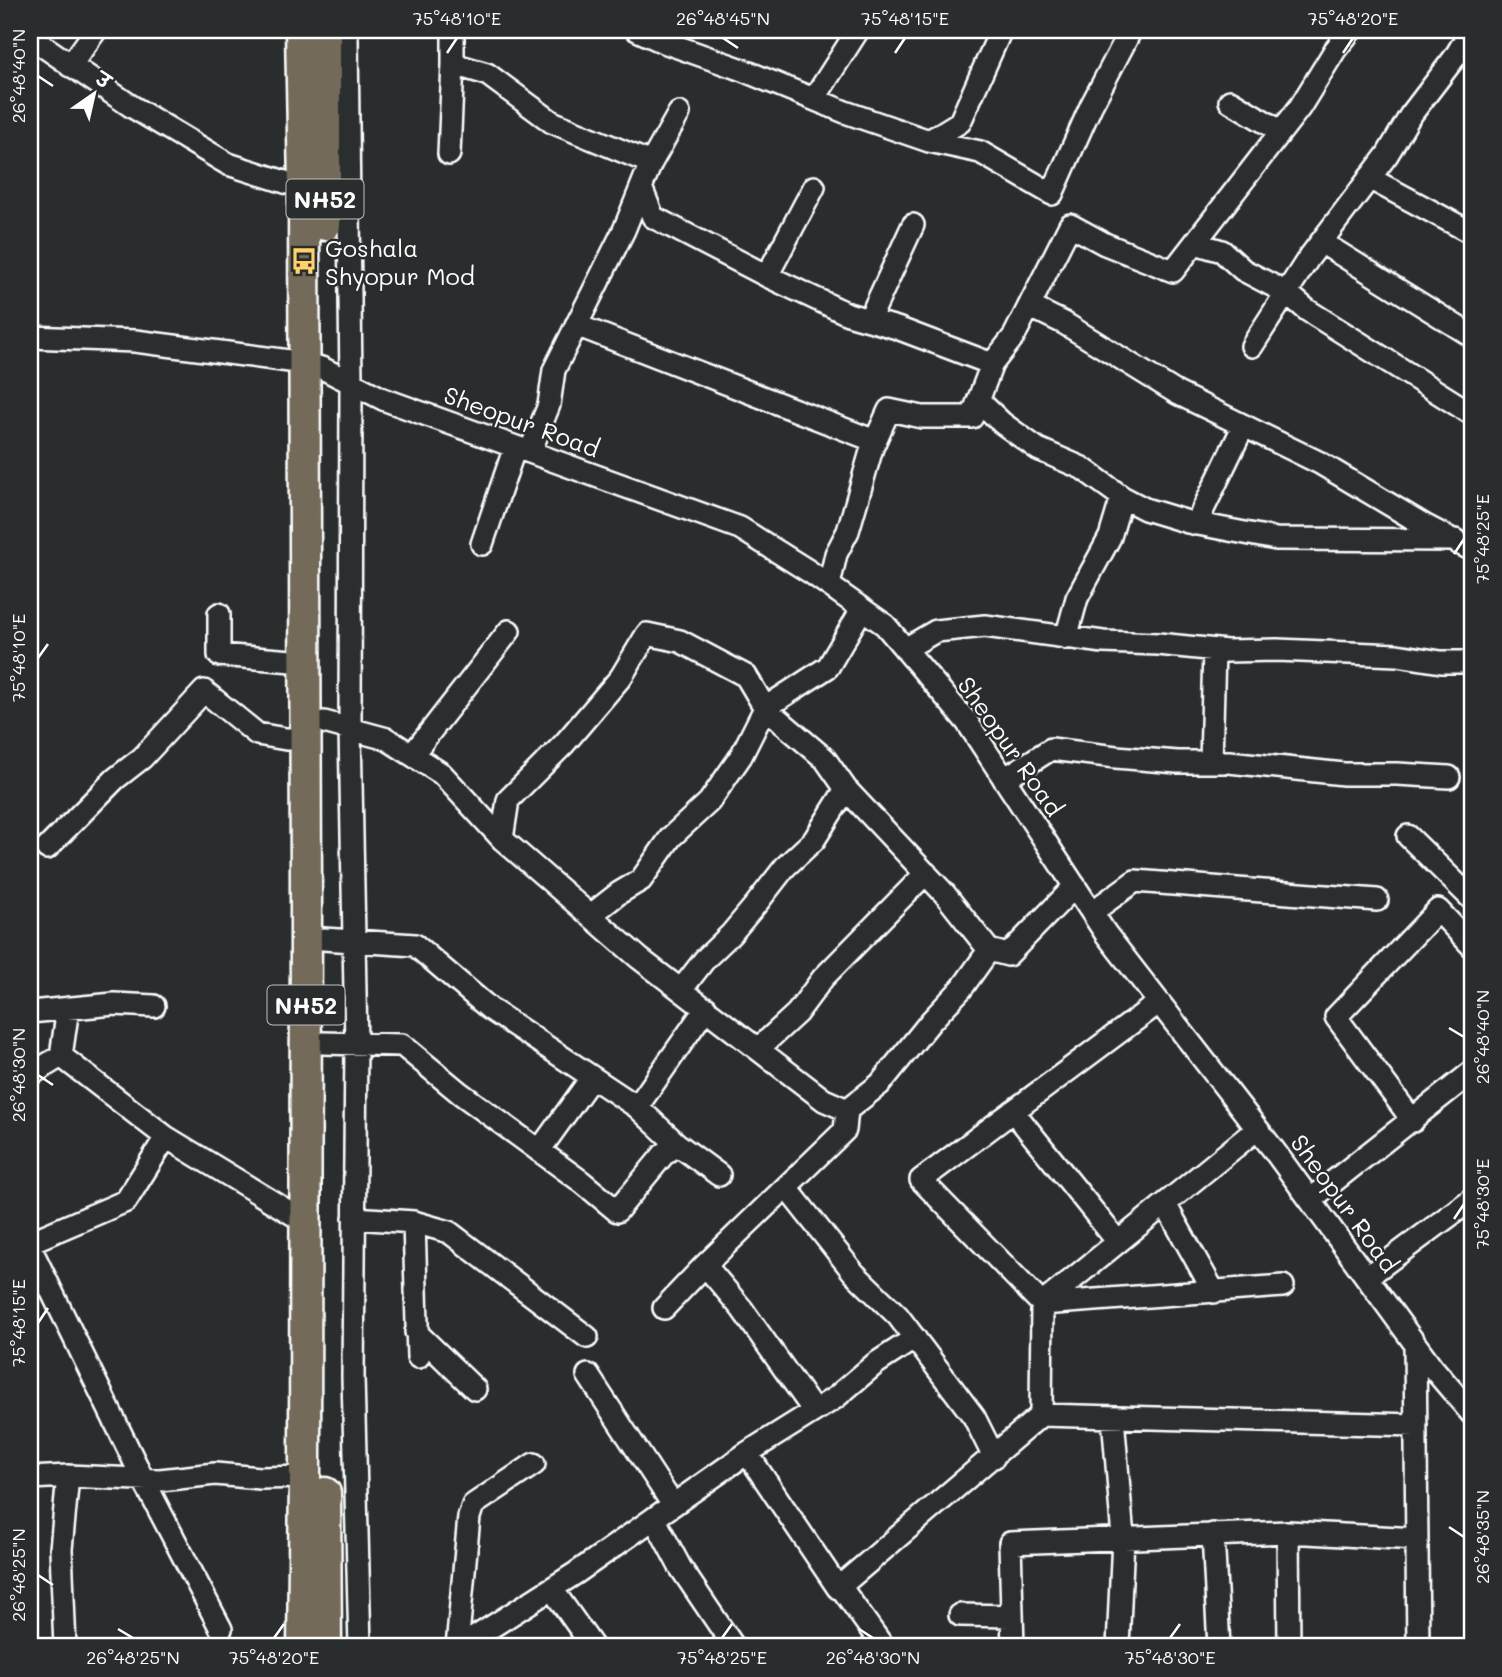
<svg xmlns="http://www.w3.org/2000/svg" width="1502" height="1677" font-family="Mali,'Playpen Sans Deva',sans-serif">
	<style>
		.lines { fill: none; stroke-linecap: round; stroke-linejoin: round }
		.minor-casing { stroke: #fff; stroke-width: 26 }
		.highway-casing { stroke: #fff; stroke-width: 35 }
		.minor { stroke: #2a2d2e; stroke-width: 21 }
		.highway { stroke: #736b5a; stroke-width: 30 }
		.ticks { fill: none; stroke: #fff; stroke-width: 2.5 }
		.labels { text-anchor: middle; dominant-baseline: central; stroke-width: 5; stroke-linejoin: round; paint-order: stroke }
		.shield { fill: #2a2d2e; stroke: #bfc0c0; stroke-width: 2 }
		.shield-label { font-size: 23px; font-weight: bold; fill: #fff }
		.poi-label { font-size: 24px; fill: #fff; stroke: #2a2d2e; text-anchor: start }
		.street-label { font-size: 24px; fill: #fff; stroke: #2a2d2e }
		.neatline { fill: none; stroke: #fff; stroke-width: 2.5 }
		.ticks-label { font-size: 18px; text-anchor: middle; fill: #fff }
	</style>
	<rect width="100%" height="100%" fill="#2a2d2e"/>
	<filter id="ink" filterUnits="userSpaceOnUse"><feTurbulence type="fractalNoise" baseFrequency=".0143" numOctaves="2"/><feDisplacementMap in="SourceGraphic" scale="14" xChannelSelector="R" yChannelSelector="G"/><feConvolveMatrix kernelMatrix="1 2 1 2 8 2 1 2 1" color-interpolation-filters="sRGB"/></filter>
	<g filter="url(#ink)">
		<g class="lines">
			<defs>
				<path id="minor" d="M453,30V64L487,74L552,122L651,163L624,230L554,370L549,405L530,452
					M637,30L661,41L740,69L845,112L929,141L980,152L1052,194L1091,106L1131,30
					M30,37L131,106L228,164L304,188
					M347,37L351,383L350,729L356,1044L353,1377L360,1647
					M70,66L96,30
					M814,99L858,30
					M1230,101L1280,131
					M929,141L960,122L1001,30
					M449,154L453,64
					M651,163L679,113
					M1369,178L1472,233
					M642,190L653,217L767,276L848,314L897,328L992,364L972,417H922L889,410L872,448L848,531L836,554L829,585
					M1321,242L1472,336
					M1195,243L1222,251L1243,270L1287,293L1307,310L1472,414
					M767,276L814,187
					M1029,306L1064,323L1177,393L1320,463L1424,525L1472,550
					M869,320L913,225
					M576,325L875,441
					M30,337L135,341L305,363L324,369L383,399L740,528L810,572L885,625L967,722L1106,934L1273,1149L1432,1367L1472,1414
					M1252,346L1308,259L1387,155L1410,116L1455,57L1471,30
					M992,364L1014,336L1070,225L1105,244L1173,271L1300,107L1335,50L1351,30
					M979,401L1002,423L1038,449L1082,468L1122,497L1145,509L1188,522L1276,539L1455,540
					M1196,524L1243,427
					M482,544L515,447
					M219,614V655L305,662
					M1066,638L1077,598L1110,537L1122,497
					M905,649L936,631L985,626L1103,642L1158,644L1227,651L1277,650L1397,655L1441,662H1472
					M324,722L387,739L442,774L502,839L639,958L824,1100L847,1110L880,1084L931,1021L962,988L989,950L944,893L846,789L825,759L765,708L746,676L680,641L647,634L621,677L564,744L508,800L502,839
					M412,755L509,631
					M1211,762L1214,650
					M1004,779L1051,749L1116,757L1177,762H1229L1344,774H1397L1449,777
					M1408,836L1472,899
					M47,848L115,779L142,758L204,691L257,734L286,739H306
					M1092,912L1135,881L1377,900
					M591,915L619,893L641,880L671,837L709,802L741,756L765,708L828,667L862,609
					M323,939L415,945L490,1009L637,1107L677,1144
					M989,950L1008,955L1075,886
					M681,990L705,959L731,934L757,903L785,867L814,840L846,789
					M1158,1003L921,1180L1042,1304L1257,1129
					M30,1012L114,1004L154,1006
					M322,1043L402,1045L460,1093L582,1182L617,1211L664,1154L677,1144L719,1175
					M758,1049L797,1013L823,978L926,873
					M61,1056L166,1137L304,1221
					M61,1056L68,1008
					M30,1075L61,1056
					M637,1107L706,1008
					M1013,1111L1118,1242
					M1413,1121L1336,1017L1438,910L1472,946
					M539,1151L592,1077
					M786,1187L854,1273L898,1316L974,1417L994,1457
					M1310,1200L1472,1072
					M1165,1204L1214,1292
					M354,1218L414,1222L449,1232L587,1337
					M414,1222L418,1357
					M30,1242L126,1201L166,1137
					M30,1247L143,1479L221,1629
					M705,1265L742,1309L814,1411
					M1367,1277L1472,1199
					M664,1308L705,1265L845,1130L847,1110
					M416,1332L475,1389
					M1415,1344L1418,1647
					M588,1375L673,1505
					M1041,1415L1042,1304L1283,1286
					M1113,1417L1123,1538L1118,1647
					M747,1453L835,1398L875,1364L915,1338
					M30,1478L68,1476L160,1480L215,1474L260,1478L305,1477
					M654,1518L680,1567L734,1647
					M1288,1532L1289,1647
					M1213,1534L1219,1647
					M840,1586L882,1645L879,1647
					M552,1589L593,1647
					M960,1615L1011,1616
					M65,1647L61,1549L68,1476
					M457,1647L469,1517L473,1505L534,1464
					M460,1647L576,1573L747,1453L838,1588L1041,1415L1416,1425
					M1013,1647L1010,1543L1288,1532L1417,1539"/>
				<path id="highway" d="M301,30L304,188L306,900L305,1477L303,1647
					M325,225V30
					M325,1493L326,1647"/>
			</defs>
			<use href="#minor" class="minor-casing"/>
			<use href="#highway" class="highway-casing"/>
			<use href="#minor" class="minor"/>
			<use href="#highway" class="highway"/>
		</g>
	</g>
	<path class="ticks" d="M723,38L738,48M447,53L457,38M895,53L905,38M1343,53L1353,38M38,76L53,86M1454,554L1464,539M38,658L48,644M1449,1028L1464,1037M38,1075L53,1085M1454,1219L1464,1204M38,1323L48,1308M1449,1527L1464,1537M38,1575L53,1585M118,1629L133,1638M859,1629L873,1638M274,1638L284,1624M722,1638L732,1624M1170,1638L1180,1624"/>
	<defs>
		<symbol id="bus-bare" viewBox="-9 -9 18 18"><path d="M-5-6H5V4H4V6H2V4H-2V6H-4V4H-5ZM-3.5-4V0h7V-4ZM-3.5 1.2v1.5H-2V1.2ZM2 1.2v1.5H3.5V1.2Z" fill="#ffd166" stroke="#2a2d2e" stroke-width="2.5" paint-order="stroke"/></symbol>
	</defs>
	<g fill-rule="evenodd">
		<use href="#bus-bare" x="285" y="242" width="38" height="38"/>
	</g>
	<g class="labels">
		<g class="shield">
			<rect x="286.5" y="179.5" width="77" height="39" rx="5"/>
			<rect x="267.5" y="985.5" width="77" height="39" rx="5"/>
		</g>
		<g class="shield-label">
			<text x="325" y="199">NH52</text>
			<text x="306" y="1005">NH52</text>
		</g>
		<g class="poi-label">
			<text x="325" y="247">Goshala<tspan x="325" dy="28">Shyopur Mod</tspan></text>
		</g>
		<g class="street-label">
			<text transform="translate(522 421) rotate(20)">Sheopur Road</text>
			<text transform="translate(1011 746) rotate(55)">Sheopur Road</text>
			<text transform="translate(1345 1203) rotate(54)">Sheopur Road</text>
		</g>
	</g>
	<rect width="1502" height="1677" fill="none" stroke="#2a2d2e" stroke-width="77"/>
	<g transform="translate(94 94) rotate(34)" stroke="#2a2d2e" stroke-width="5" paint-order="stroke">
	<path d="M0-5L12 26L0 18L-12 26Z" fill="#ffffff"/>
	<text y="-10" font-size="19" font-weight="bold" text-anchor="middle" fill="#ffffff">उ</text>
	</g>
	<rect x="38" y="38" width="1426" height="1600" class="neatline"/>
	<g class="ticks-label">
		<text x="457" y="25">75°48'10"E</text>
		<text x="723" y="25">26°48'45"N</text>
		<text x="905" y="25">75°48'15"E</text>
		<text x="1353" y="25">75°48'20"E</text>
		<text transform="translate(19 76) rotate(-90)" y="6">26°48'40"N</text>
		<text transform="translate(1483 539) rotate(-90)" y="6">75°48'25"E</text>
		<text transform="translate(19 658) rotate(-90)" y="6">75°48'10"E</text>
		<text transform="translate(1483 1037) rotate(-90)" y="6">26°48'40"N</text>
		<text transform="translate(19 1075) rotate(-90)" y="6">26°48'30"N</text>
		<text transform="translate(1483 1204) rotate(-90)" y="6">75°48'30"E</text>
		<text transform="translate(19 1323) rotate(-90)" y="6">75°48'15"E</text>
		<text transform="translate(1483 1537) rotate(-90)" y="6">26°48'35"N</text>
		<text transform="translate(19 1575) rotate(-90)" y="6">26°48'25"N</text>
		<text x="133" y="1664">26°48'25"N</text>
		<text x="274" y="1664">75°48'20"E</text>
		<text x="722" y="1664">75°48'25"E</text>
		<text x="873" y="1664">26°48'30"N</text>
		<text x="1170" y="1664">75°48'30"E</text>
	</g>
</svg>
